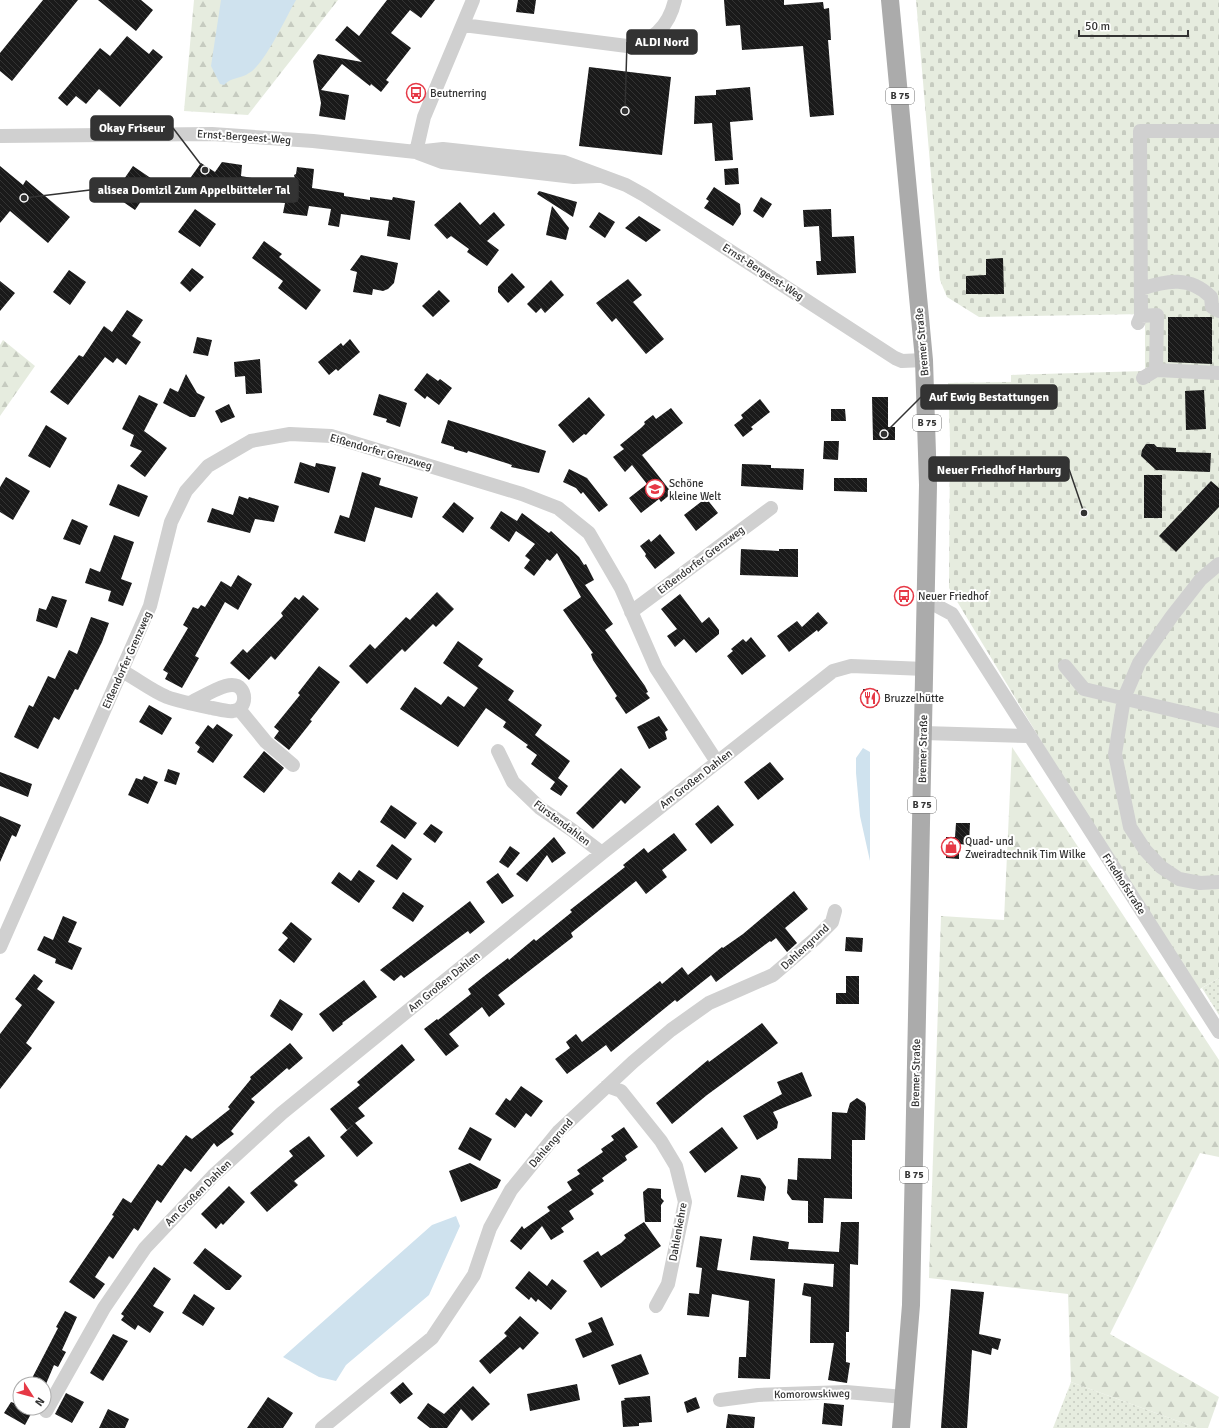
<svg xmlns="http://www.w3.org/2000/svg" width="1219" height="1428" font-family="Signika,sans-serif">
	<style>
		.grass { fill: url(#grass-dots) }
		.forest { fill: url(#forest-firs) }
		.cemetery { fill: url(#cemetery-stones) }
		.water { fill: #cfe2ee }
		.building { fill: url(#building-back-hatch) }
		.lines { fill: none; stroke-linecap: round; stroke-linejoin: round }
		.minor { stroke: #d0d0d0; stroke-width: 14 }
		.major { stroke: #ababab; stroke-width: 18 }
		.labels { text-anchor: middle; dominant-baseline: central; stroke-width: 4; stroke-linejoin: round; paint-order: stroke }
		.shield { fill: #fff; stroke: #707070; stroke-width: 1 }
		.shield-label { font-size: 10px; font-weight: bold; fill: #333 }
		.poi-label { font-size: 11px; fill: #333; stroke: #fff; text-anchor: start }
		.street-label { font-size: 11px; fill: #333; stroke: #fff }
		.leader { fill: none; stroke: #333; stroke-width: 1.5 }
		.callout-dot { fill: #333; stroke: #fff; stroke-width: 1.5 }
		.callout { fill: #333; stroke: #333; stroke-width: 1.5 }
		.callout-label { font-size: 12px; text-anchor: middle; font-weight: bold; fill: #fff }
	</style>
	<defs>
		<pattern id="grass-dots" width="8" height="8" patternUnits="userSpaceOnUse"><rect width="8" height="8" fill="#e6ecdf"/><path d="M2 2h.1M6 6h.1" fill="none" stroke="#c6cbc0" stroke-width="1.8" stroke-linecap="round"/></pattern>
		<pattern id="forest-firs" width="22" height="20" patternUnits="userSpaceOnUse"><rect width="22" height="20" fill="#e6ecdf"/><path d="M5 1l3.5 6h-7zM16 11l3.5 6h-7z" fill="#c6cbc0"/></pattern>
		<pattern id="cemetery-stones" width="16" height="16" patternUnits="userSpaceOnUse"><rect width="16" height="16" fill="#e6ecdf"/><path d="M2 7V4a2 2 0 0 1 4 0v3zM10 15v-3a2 2 0 0 1 4 0v3z" fill="#c6cbc0"/></pattern>
		<pattern id="building-back-hatch" width="6" height="6" patternUnits="userSpaceOnUse"><rect width="6" height="6" fill="#1a1a1a"/><path d="M-1 5l2 2M0 0l6 6M5-1l2 2" fill="none" stroke="#333"/></pattern>
	</defs>
	<rect width="100%" height="100%" fill="#fff"/>
	<path class="grass" d="M1219,978V1015L1202,988Z
		M1071,1382L1197,1428H1053Z"/>
	<path class="forest" d="M194,0H338L248,115L184,111Z
		M3,340L35,366L0,416V345Z
		M1012,747L1219,1060V1157L1200,1153L1110,1334L1219,1397L1208,1428H1197L1071,1382L1068,1294L929,1278L941,916L1004,920Z"/>
	<path class="cemetery" d="M916,0H1219V978L1193,993L949,588L950,439L948,383L1011,382V375L1145,371V314L979,317L947,297L940,280Z"/>
	<path class="water" d="M221,0H296C286,17 265,64 249,73C241,79 231,77 224,85L220,84L211,66Z
		M863,748L870,752V861L860,816L856,773V758Z
		M456,1216L460,1226L429,1295L346,1365L336,1381L319,1377L283,1357L432,1225Z"/>
	<path class="building" d="M43,0H78L12,81L0,71V53Z
		M98,0H141L153,10L136,31Z
		M387,0H435L421,18L410,10L391,33L411,48L386,80L389,82L381,92L371,84L370,86L342,64L321,90L349,95L345,120L319,116L321,103L313,61L318,54L362,62L335,40L347,26L359,36Z
		M518,0H536L534,14L516,12Z
		M724,0H784V5L823,2L824,9L829,8L831,40H828L834,115L810,117L803,46L742,50L740,25L726,26Z
		M127,36L149,54L153,49L163,57L120,107L99,89L86,104L76,96L67,106L58,98L100,48L110,56Z
		M589,67L671,77L662,155L579,146Z
		M750,87L753,120L730,122L733,160L715,161L712,123L694,124L695,96L716,95V90Z
		M222,162L242,165L241,176L297,186L294,175L296,174L297,167L314,169L312,188L344,193V196L370,200V197L392,200L393,197L415,201L410,240L387,236L389,221L341,214L339,227L328,225L331,209L309,206L307,216L283,213L285,203L251,197L252,191L230,188L225,194L219,190L217,192L206,185L199,193L186,184L201,163L215,172Z
		M0,166L23,185L26,180L70,217L48,243L10,211L0,223Z
		M133,166L155,181L135,210L113,195Z
		M738,168L739,184L725,185L724,169Z
		M714,187L740,204L741,214L733,226L704,208L709,201L706,199Z
		M539,191L577,202L573,217L537,194Z
		M761,197L772,204L763,218L753,211Z
		M460,202L480,225L494,212L505,225L487,241L499,250L487,266L467,252L469,249L451,236L447,239L434,225Z
		M552,206L569,228L566,240L546,235Z
		M195,209L216,224L200,247L178,232Z
		M831,209L832,237L854,236L856,273L817,275L816,261H821L819,226L804,227L803,210Z
		M599,212L615,222L605,238L589,227Z
		M639,216L661,230L646,242L625,228Z
		M264,241L282,254L279,257L321,290L306,310L278,288L283,281L252,258Z
		M361,255L398,263L394,283L388,289L383,291L373,289L372,295L353,292L357,272L350,270Z
		M1003,258L1004,294H966V276L986,275V259Z
		M192,268L204,277L190,292L180,283Z
		M69,270L86,282L70,305L53,292Z
		M512,273L525,287L508,303L498,292V287Z
		M628,279L642,295L633,302L664,339L646,354L616,318L612,322L596,303Z
		M551,280L564,295L545,313L541,308L536,313L527,304Z
		M0,281L15,293L0,311Z
		M439,290L450,301L433,317L422,306Z
		M127,310L143,320L132,336L141,342L126,365L117,358L113,363L105,357L68,405L50,392L79,355L83,357L104,326L112,332Z
		M1168,317H1212V364L1168,362Z
		M197,337L212,340L208,356L193,353Z
		M350,339L360,352L338,371L336,369L329,375L318,362L341,343L343,346Z
		M260,359L262,393L246,394L245,376L235,377L234,362Z
		M427,373L438,381L440,379L452,388L439,405L427,396L425,399L414,390Z
		M186,374L197,393L205,397L195,417H190L163,403L170,388L178,392Z
		M1204,390L1206,429L1186,430L1185,391Z
		M379,394L407,403L400,427L386,422L387,419L373,415Z
		M139,395L158,404L144,431L167,448L145,477L130,466L142,451L130,446L134,435L122,429Z
		M589,397L605,415L586,435L584,434L573,443L558,425Z
		M872,397H888V427H895V440H873Z
		M760,399L770,412L751,427L753,429L743,437L734,425L743,418L741,415Z
		M229,404L235,417L221,423L215,411Z
		M671,408L683,423L642,455L672,493L661,502L659,499L641,513L629,498L647,484L632,465L625,472L613,457L624,449L620,445L641,428L645,424L644,422L653,415L656,419Z
		M831,409H845L846,421H831Z
		M448,420L546,451L539,473L511,467L512,465L468,451L467,453L454,449V447L441,443Z
		M46,425L67,438L50,468L28,456Z
		M824,441H839L838,460L823,459Z
		M1146,444H1154L1157,447L1176,448V452L1211,453L1210,472L1156,470L1141,456L1142,450Z
		M300,462L315,467L316,463L336,467L329,493L294,483Z
		M742,464L771,465V468L804,469L803,490L741,486Z
		M569,469L587,478L608,505L599,512L583,492L581,494L576,488L563,482Z
		M362,472L381,478L379,485L418,497L412,518L375,507L365,542L334,533L340,515L349,518Z
		M1144,475H1162V518H1144Z
		M6,477L30,491L13,520L0,512V487Z
		M834,478H867V492L834,491Z
		M1211,481L1219,488V507L1176,552L1159,536Z
		M118,484L148,496L139,517L109,505Z
		M239,496L248,499L249,497L279,506L274,522L255,519L250,533L207,522L212,508L233,515Z
		M706,498L718,513L696,531L684,515Z
		M454,502L474,518L463,533L442,517Z
		M501,511L517,521L522,513L549,533L551,531L579,557L584,565L586,564L594,580L585,585L613,624L605,630L645,686L648,692L646,693L650,698L626,714L615,698L617,696L593,660L591,654L593,653L563,610L581,597L557,553L550,561L547,559L534,576L524,568L530,560L525,556L535,544L516,531L509,542L490,528Z
		M72,519L88,526L80,545L63,539Z
		M660,534L675,553L655,569L645,556L646,554L640,546L649,539L651,542Z
		M114,535L134,542L121,579L132,583L123,606L108,601L111,591L85,583L90,568L100,572Z
		M741,549L779,551V549H798V577L740,575Z
		M238,575L252,584L238,610L225,602L195,656L199,658L182,688L165,679L168,673L163,670L188,628L183,625L193,607L198,609L201,605L205,607L221,581L231,587Z
		M437,592L454,609L436,627L433,624L405,652L402,649L367,684L349,666L370,644L375,649L406,617L410,620Z
		M680,594L702,623L709,617L719,630V634L696,653L684,639L675,647L667,636L677,629L661,609Z
		M303,595L319,609L275,660L271,656L249,680L230,663L243,649L247,653L283,616L281,613L295,597L299,600Z
		M52,596L67,600L57,628L36,621L39,608L46,610Z
		M818,612L828,623L818,632L817,630L789,652L777,636L797,621L802,627Z
		M91,617L109,623L102,642L78,690L75,689L59,720L54,717L38,749L14,737L29,705L33,707L48,676L55,679L69,650L77,654Z
		M751,637L766,656L742,675L727,656L733,651L731,649L743,639L746,642Z
		M458,641L483,659L478,666L514,691L508,700L542,725L535,735L570,761L558,778L568,786L561,796L550,789L555,782L531,764L537,755L526,747L528,745L503,727L506,722L486,708L458,747L400,709L415,687L441,705L448,696L464,707L478,688L443,663Z
		M319,666L340,682L310,720L312,721L289,750L274,738L279,731L274,727L300,695L298,693Z
		M863,689L878,690L877,706H863Z
		M149,705L172,718L162,735L139,722Z
		M659,716L668,730L665,732L667,739L649,749L637,727Z
		M217,724L233,735L213,763L197,752L200,747L195,743L208,725L213,729Z
		M264,751L284,768L264,793L243,777Z
		M770,762L784,779L758,800L744,782Z
		M621,768L641,787L625,804L621,800L593,829L576,813Z
		M168,769L180,773L176,785L164,781Z
		M0,772L32,784L28,797L0,786Z
		M144,776L158,782L148,804L128,795L136,778L142,780Z
		M391,805L417,823L405,839L380,822Z
		M718,805L734,825L711,844L695,824Z
		M0,816L21,825L16,837L12,835L0,862Z
		M956,823H970L969,845L959,844V859L946,858V837H955Z
		M431,824L443,832L435,843L423,834Z
		M674,833L687,850L662,870L667,877L646,894L636,881L571,933L573,937L498,995L505,1004L489,1017L482,1007L449,1034L459,1046L446,1056L424,1029L437,1019L438,1020L471,994L468,989L483,977L508,958L509,960L534,939L536,941L572,912L570,910L625,867L623,865L644,848L648,853Z
		M554,837L566,853L552,863L547,855L527,882L516,874Z
		M392,844L412,859L397,880L376,866Z
		M510,846L520,853L508,868L499,862Z
		M359,870L375,881L359,903L331,883L339,872L351,881Z
		M498,873L514,896L502,904L486,882Z
		M794,891L808,909L785,928L797,943L787,952L776,938L771,942L770,941L716,982L711,975L677,1002L675,1000L611,1052L606,1045L567,1074L555,1059L570,1048L566,1042L576,1034L582,1042L660,981L662,984L682,967L688,975L722,947L723,948L743,934Z
		M403,892L424,906L413,922L392,908Z
		M470,901L485,922L470,934L468,931L404,978L401,975L394,981L380,970Z
		M63,916L77,922L68,942L82,948L72,970L55,963L56,959L37,950L44,936L53,940Z
		M291,922L312,939L294,963L278,950L288,938L282,933Z
		M846,937L863,938L862,952L845,951Z
		M34,974L43,981L37,989L55,1002L26,1043L32,1048L0,1089V1034L22,1005L15,999Z
		M846,976H859V1004H836V993H846Z
		M364,980L377,997L342,1023L343,1024L333,1032L319,1014Z
		M280,999L303,1014L292,1031L270,1016Z
		M762,1023L778,1043L707,1095L672,1124L656,1103L708,1060L709,1062Z
		M290,1043L303,1058L289,1070L287,1068L251,1099L255,1102L231,1131L234,1134L217,1147L214,1143L191,1172L185,1168L161,1203L157,1200L138,1231L134,1228L113,1259L109,1256L95,1277L105,1284L94,1299L69,1282L114,1216L112,1215L123,1198L131,1203L158,1164L162,1166L186,1135L192,1139L230,1109L228,1107L251,1079L250,1077Z
		M402,1044L415,1060L358,1108L365,1116L355,1123L373,1143L357,1157L340,1137L354,1124L347,1130L330,1109L360,1085L357,1082Z
		M802,1072L812,1096L773,1112L778,1122L777,1128L757,1140L743,1116L782,1094L777,1082Z
		M521,1086L543,1101L531,1117L526,1113L515,1128L495,1114L506,1098L510,1101Z
		M857,1098L865,1103L866,1107L865,1140H852V1199L824,1198L823,1223H808V1201L792,1200L787,1193L788,1179L797,1180L798,1158L831,1159L832,1112L847,1113L850,1103Z
		M470,1127L492,1139L480,1161L458,1149Z
		M624,1127L638,1147L625,1156L627,1160L602,1178L604,1181L591,1190L594,1194L569,1211L574,1219L561,1228L564,1232L551,1240L542,1226L521,1250L510,1241L522,1226L524,1229L550,1211L547,1207L572,1190L567,1182L580,1174L577,1170L603,1152L601,1149L614,1140L611,1136Z
		M722,1127L738,1148L705,1173L689,1152Z
		M309,1136L325,1156L294,1181L298,1185L267,1212L250,1193L293,1156L289,1151Z
		M470,1163L501,1180L497,1188L461,1202L449,1171Z
		M741,1175L760,1178L766,1187L764,1201L737,1197Z
		M229,1186L245,1202L223,1225L221,1223L216,1229L201,1214Z
		M648,1188L661,1189V1198L664,1201L661,1205V1222H645L643,1192Z
		M644,1222L661,1246L601,1288L583,1261L598,1251L601,1256L621,1243L626,1238L624,1235Z
		M841,1222H859L858,1265L850,1264L849,1332H846V1362L850,1363L847,1383L828,1380L834,1343H810L811,1297L802,1295L804,1283L833,1287L834,1264L750,1260L753,1236L789,1242L788,1249L839,1252Z
		M700,1236L722,1239L717,1270L775,1279L770,1379L738,1378L739,1357H746L749,1301L712,1294L709,1317L687,1315L689,1293L699,1294L702,1268L696,1267Z
		M205,1248L242,1276L230,1290H226L193,1263Z
		M154,1267L171,1279L153,1306L164,1312L150,1333L138,1325L135,1330L121,1320L124,1316L121,1314Z
		M529,1271L547,1286L552,1279L567,1291L551,1310L538,1299L536,1302L531,1297L529,1300L515,1288Z
		M951,1289L984,1292L979,1334L1001,1339L998,1350L992,1348L991,1355L972,1350L967,1428H941Z
		M194,1294L215,1308L203,1326L182,1313Z
		M65,1311L77,1317L62,1350L66,1352L58,1367L54,1365L46,1384H29L58,1328L56,1327Z
		M520,1316L539,1333L523,1350L520,1347L490,1374L479,1361L507,1336L504,1333Z
		M602,1317L614,1345L583,1358L575,1339L592,1332L588,1323Z
		M113,1334L128,1341L103,1381L90,1373Z
		M641,1354L649,1374L619,1385L611,1365Z
		M403,1382L413,1394L400,1404L390,1393Z
		M577,1384L580,1400L530,1411L527,1394Z
		M473,1386L490,1404L472,1421L461,1409L447,1428H430L417,1418L428,1403L444,1414Z
		M66,1393L84,1402L72,1423L55,1414Z
		M650,1396L652,1422L639,1423V1426L623,1427L621,1401L625,1400L624,1398Z
		M268,1397L293,1413L283,1428H247Z
		M696,1397L700,1408L687,1413L684,1402Z
		M11,1402L20,1405V1408H25L32,1412L25,1425L4,1413Z
		M824,1403L844,1405L842,1426L822,1424Z
		M108,1409L129,1419L125,1428H99Z
		M728,1414L755,1417L754,1428H726Z"/>
	<g class="lines">
		<path class="minor" d="M463,25L627,46C653,42 669,26 675,0
			M0,136L212,134L313,141L416,152L443,149L564,162L626,185L644,195L895,358L902,361L924,360
			M416,152L424,117L473,0
			M418,153L442,162L574,177L597,176
			M1141,289C1167,280 1190,276 1211,297L1212,307L1219,311
			M1141,316L1157,315L1156,370L1143,378
			M1138,323L1141,316L1140,131H1219
			M1156,370L1219,373
			M1219,564L1201,579L1172,616L1139,663L1124,698L1115,754L1130,827L1145,850L1161,867L1179,879L1200,883L1219,882
			M926,600L952,614L1219,1032
			M631,612L771,508
			M1065,666L1084,689L1219,721
			M122,671C137,679 152,691 167,697C181,702 197,705 212,708C218,709 227,712 233,711C248,710 248,685 232,685C221,685 200,698 190,703
			M239,709L266,742L293,765
			M923,733L1029,736
			M498,751L513,782L540,808L572,830L602,853
			M0,947L150,606L171,522L186,491L208,466L251,441L290,434L331,436L522,494L558,508L589,533L621,588L656,668L717,762
			M607,1086L621,1091L661,1141L676,1166L685,1202L668,1284L656,1306
			M720,1400L758,1395L846,1392L904,1397
			M46,1411L104,1308L145,1248L213,1176L282,1113L602,853L833,671L851,666L925,669
			M322,1428L432,1338L474,1275L490,1228L511,1190L559,1131L633,1062L671,1030L709,1003L773,975L815,939L832,922L835,911"/>
		<path class="major" d="M890,0L924,360L928,485L911,1305L901,1428"/>
	</g>
	<defs>
		<symbol id="bus-ring" viewBox="-11 -11 22 22"><circle r="9.5" fill="#fff" stroke="#e63946" stroke-width="1.5"/><path d="M-5-6H5V4H4V6H2V4H-2V6H-4V4H-5ZM-3.5-4V0h7V-4ZM-3.5 1.2v1.5H-2V1.2ZM2 1.2v1.5H3.5V1.2Z" fill="#e63946"/></symbol>
		<symbol id="school-ring" viewBox="-11 -11 22 22"><circle r="9.5" fill="#fff" stroke="#e63946" stroke-width="1.5"/><path d="M0-5L7-2L0 1L-7-2ZM-4 1L0 2.5L4 1V4Q0 6-4 4Z" fill="#e63946"/></symbol>
		<symbol id="restaurant-ring" viewBox="-11 -11 22 22"><circle r="9.5" fill="#fff" stroke="#e63946" stroke-width="1.5"/><path d="M-5-6h1v4h1v-4h1v4h1v-4h1v5L-1.5 .5V6h-2V.5L-5-1ZM5-6V6H3V1.5H1.5Q1.5-4 5-6Z" fill="#e63946"/></symbol>
		<symbol id="shop-ring" viewBox="-11 -11 22 22"><circle r="9.5" fill="#fff" stroke="#e63946" stroke-width="1.5"/><path d="M-5-2.5h2.3a2.7 3.5 0 0 1 5.4 0H5L5.5 6h-11ZM-1.5-2.5h3a1.5 2.3 0 0 0-3 0Z" fill="#e63946"/></symbol>
	</defs>
	<g fill-rule="evenodd">
		<use href="#bus-ring" x="405" y="82" width="22" height="22"/>
		<use href="#school-ring" x="644" y="478" width="22" height="22"/>
		<use href="#bus-ring" x="893" y="585" width="22" height="22"/>
		<use href="#restaurant-ring" x="859" y="687" width="22" height="22"/>
		<use href="#shop-ring" x="940" y="836" width="22" height="22"/>
	</g>
	<g class="labels">
		<g class="shield">
			<rect x="886" y="88" width="28" height="16" rx="3"/>
			<rect x="913" y="415" width="28" height="16" rx="3"/>
			<rect x="908" y="797" width="28" height="16" rx="3"/>
			<rect x="900" y="1167" width="28" height="16" rx="3"/>
		</g>
		<g class="shield-label">
			<text x="900" y="96">B 75</text>
			<text x="927" y="423">B 75</text>
			<text x="922" y="805">B 75</text>
			<text x="914" y="1175">B 75</text>
		</g>
		<g class="poi-label">
			<text x="430" y="93">Beutnerring</text>
			<text x="669" y="483">Schöne<tspan x="669" dy="13">kleine Welt</tspan></text>
			<text x="918" y="596">Neuer Friedhof</text>
			<text x="884" y="698">Bruzzelhütte</text>
			<text x="965" y="841">Quad- und<tspan x="965" dy="13">Zweiradtechnik Tim Wilke</tspan></text>
		</g>
		<g class="street-label">
			<text transform="translate(244 137) rotate(4)">Ernst-Bergeest-Weg</text>
			<text transform="translate(763 272) rotate(33)">Ernst-Bergeest-Weg</text>
			<text transform="translate(922 342) rotate(-95)">Bremer Straße</text>
			<text transform="translate(381 452) rotate(16)">Eißendorfer Grenzweg</text>
			<text transform="translate(701 560) rotate(-37)">Eißendorfer Grenzweg</text>
			<text transform="translate(127 660) rotate(-66)">Eißendorfer Grenzweg</text>
			<text transform="translate(923 749) rotate(-89)">Bremer Straße</text>
			<text transform="translate(696 779) rotate(-38)">Am Großen Dahlen</text>
			<text transform="translate(562 823) rotate(37)">Fürstendahlen</text>
			<text transform="translate(1124 884) rotate(57)">Friedhofstraße</text>
			<text transform="translate(805 947) rotate(-43)">Dahlengrund</text>
			<text transform="translate(444 982) rotate(-39)">Am Großen Dahlen</text>
			<text transform="translate(916 1073) rotate(-89)">Bremer Straße</text>
			<text transform="translate(551 1143) rotate(-49)">Dahlengrund</text>
			<text transform="translate(198 1193) rotate(-45)">Am Großen Dahlen</text>
			<text transform="translate(678 1232) rotate(-80)">Dahlenkehre</text>
			<text transform="translate(812 1394) rotate(-1)">Komorowskiweg</text>
		</g>
	</g>
	<path class="leader" d="M625 111L627 42M205 170L173 128M24 198L90 190M884 434L921 397M1084 513L1069 469"/>
	<g class="callout-dot">
		<circle cx="625" cy="111" r="4"/>
		<circle cx="205" cy="170" r="4"/>
		<circle cx="24" cy="198" r="4"/>
		<circle cx="884" cy="434" r="4"/>
		<circle cx="1084" cy="513" r="4"/>
	</g>
	<g class="callout">
		<rect x="627" y="30" width="70" height="24" rx="4"/>
		<rect x="91" y="116" width="82" height="24" rx="4"/>
		<rect x="90" y="178" width="208" height="24" rx="4"/>
		<rect x="921" y="385" width="136" height="24" rx="4"/>
		<rect x="929" y="457" width="140" height="24" rx="4"/>
	</g>
	<g class="callout-label">
		<text x="662" y="46">ALDI Nord</text>
		<text x="132" y="132">Okay Friseur</text>
		<text x="194" y="194">alisea Domizil Zum Appelbütteler Tal</text>
		<text x="989" y="401">Auf Ewig Bestattungen</text>
		<text x="999" y="474">Neuer Friedhof Harburg</text>
	</g>
	<g transform="translate(32 1396) rotate(126)"><circle r="19" fill="#ffffff" stroke="#adadad"/>
	<path d="M0-3L7 15L0 10L-7 15Z" fill="#e63946"/>
	<text y="-6" font-size="11" font-weight="bold" text-anchor="middle" fill="#333333">N</text>
	</g>
	<path d="M1079 30v6h109v-6" fill="none" stroke="#333333" stroke-width="2"/>
	<text x="1085" y="30" font-size="12" fill="#333333" stroke="#ffffff" stroke-width="3" paint-order="stroke">50 m</text>
</svg>
